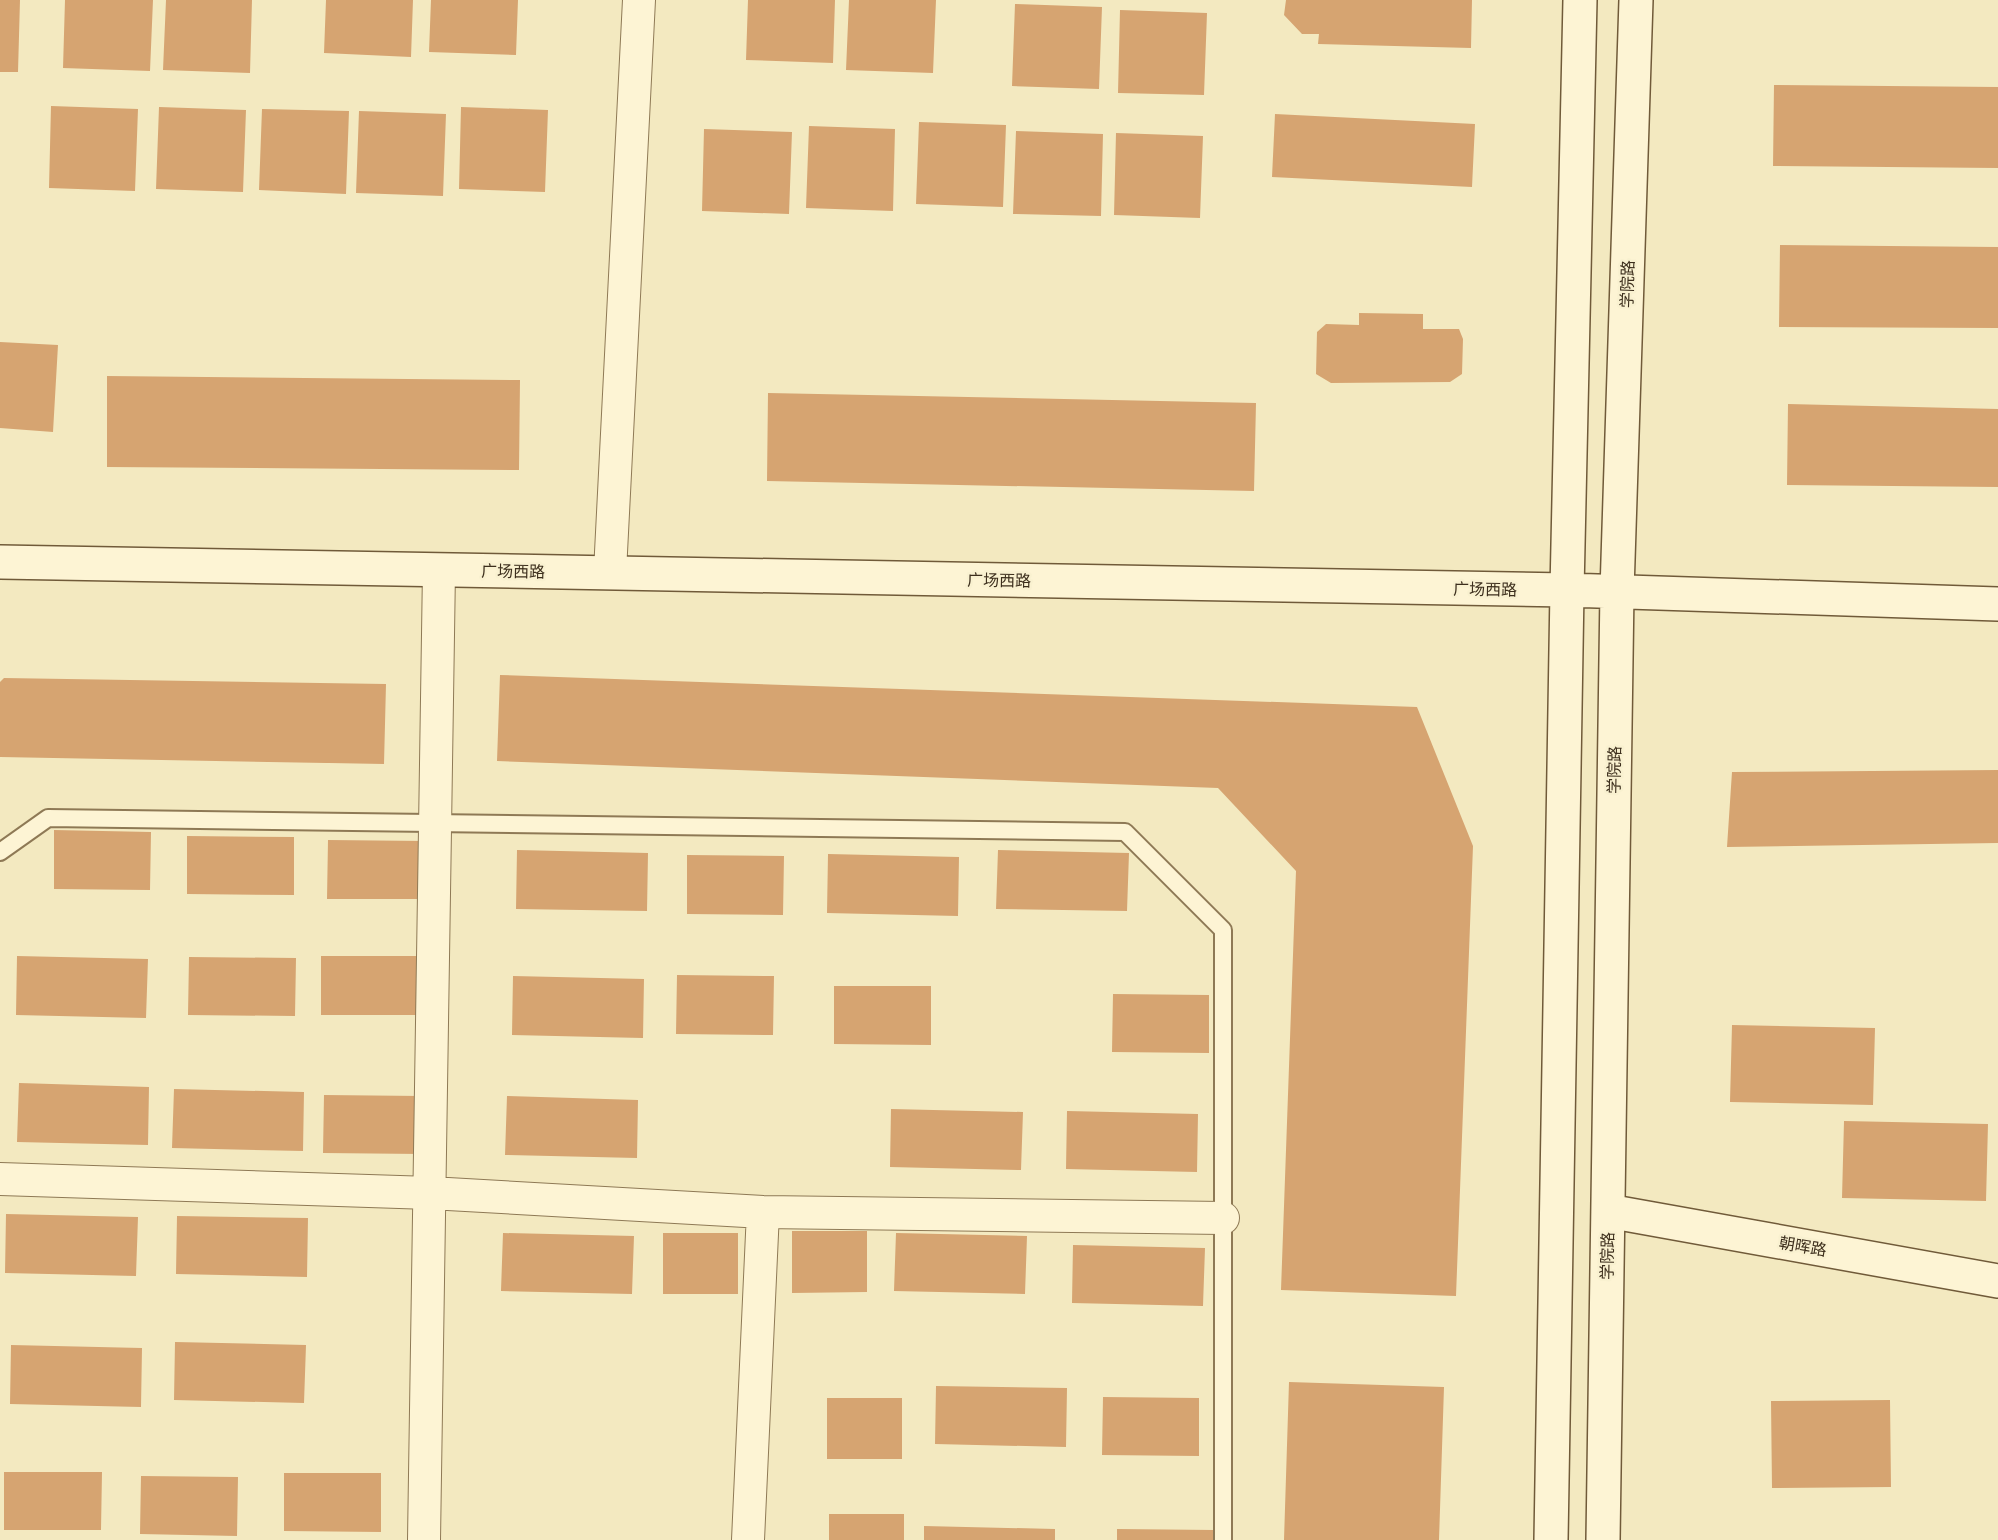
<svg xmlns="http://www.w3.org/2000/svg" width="1998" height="1540" font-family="Merriweather,'Noto Sans SC',serif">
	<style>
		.building { fill: #d6a471 }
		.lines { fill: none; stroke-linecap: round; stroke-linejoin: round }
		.lane-casing { stroke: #8e7955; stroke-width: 20 }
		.street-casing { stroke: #8e7955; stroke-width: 34 }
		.secondary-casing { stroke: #705a39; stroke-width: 36 }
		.lane { stroke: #fdf4d4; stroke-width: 16 }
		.street { stroke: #fdf4d4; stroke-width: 32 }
		.secondary { stroke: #fdf4d4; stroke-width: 33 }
		.labels { text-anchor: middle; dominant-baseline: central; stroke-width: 5; stroke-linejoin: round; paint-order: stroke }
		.street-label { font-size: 16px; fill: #3c2e1c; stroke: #f9f1d0 }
	</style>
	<rect width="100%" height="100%" fill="#f3e9c0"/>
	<path class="building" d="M0,0H20L18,72H0Z
		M65,0H153L150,71L63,68Z
		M166,0H252L250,73L163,70Z
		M326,0H413L411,57L324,53Z
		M431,0H518L516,55L429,52Z
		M748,0H835L833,63L746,60Z
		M849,0H936L933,73L846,70Z
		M1286,0H1472L1471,48L1318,44L1319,34H1302L1284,15Z
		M1015,4L1102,7L1099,89L1012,86Z
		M1120,10L1207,13L1204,95L1118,93Z
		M1774,85L1998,87V168L1773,166Z
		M51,106L138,109L135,191L49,188Z
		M159,107L246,110L243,192L156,189Z
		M461,107L548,110L545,192L459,189Z
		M262,109L349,111L346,194L259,190Z
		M359,111L446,114L443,196L356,193Z
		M1275,114L1475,124L1472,187L1272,177Z
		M919,122L1006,125L1003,207L916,204Z
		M809,126L895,129L893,211L806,208Z
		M704,129L792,132L789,214L702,211Z
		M1016,131L1103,134L1101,216L1013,214Z
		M1116,133L1203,136L1200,218L1114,215Z
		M1780,245L1998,247V328L1779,327Z
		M1359,313L1423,314V329H1459L1463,339L1462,374L1450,382L1331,383L1316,374L1317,332L1326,324L1359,325Z
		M0,342L58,345L53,432L0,428Z
		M107,376L520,380L519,470L107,467Z
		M768,393L1256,403L1254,491L767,481Z
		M1788,404L1998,409V487L1787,485Z
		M500,675L1417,707L1473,846L1456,1296L1281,1290L1296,871L1218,788L497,761Z
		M4,678L386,684L384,764L0,757V682Z
		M1998,770V843L1727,847L1732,772Z
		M54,830L151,832L150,890L54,889Z
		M187,836L294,837V895L187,894Z
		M328,840L425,841L424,899H327Z
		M517,850L648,853L647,911L516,909Z
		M998,850L1129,853L1127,911L996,909Z
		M828,854L959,857L958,916L827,913Z
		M687,855L784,856L783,915L687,914Z
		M17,956L148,959L146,1018L16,1015Z
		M321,956H419L418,1015H321Z
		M189,957L296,958L295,1016L188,1015Z
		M677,975L774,976L773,1035L676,1034Z
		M513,976L644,979L643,1038L512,1035Z
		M834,986H931V1045L834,1044Z
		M1113,994L1209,995V1053L1112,1052Z
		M1732,1025L1875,1028L1873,1105L1730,1102Z
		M19,1083L149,1087L148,1145L17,1142Z
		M174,1089L304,1092L303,1151L172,1148Z
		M324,1095L421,1096V1154L323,1153Z
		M507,1096L638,1100L637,1158L505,1155Z
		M891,1109L1023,1112L1021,1170L890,1167Z
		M1067,1111L1198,1114L1197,1172L1066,1169Z
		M1844,1121L1988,1124L1986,1201L1842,1198Z
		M6,1214L138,1217L136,1276L5,1273Z
		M177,1216L308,1218L307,1277L176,1274Z
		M792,1231H867V1292L792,1293Z
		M503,1233L634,1236L632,1294L501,1291Z
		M663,1233H738V1294H663Z
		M896,1233L1027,1236L1025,1294L894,1291Z
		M1073,1245L1205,1248L1203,1306L1072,1303Z
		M175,1342L306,1345L304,1403L174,1400Z
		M11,1345L142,1348L141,1407L10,1404Z
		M1289,1382L1444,1387L1439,1540H1284Z
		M936,1386L1067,1388L1066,1447L935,1444Z
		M1103,1397L1199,1398V1456L1102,1455Z
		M827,1398H902V1459H827Z
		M1890,1400L1891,1487L1772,1488L1771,1401Z
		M4,1472H102L101,1530H4Z
		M284,1473H381V1532L284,1531Z
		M141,1476L238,1477L237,1536L140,1534Z
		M829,1514H904V1540H829Z
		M924,1526L1055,1529V1540H924Z
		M1117,1529L1214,1530V1540H1117Z"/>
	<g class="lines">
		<defs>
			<path id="lane" d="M0,852L48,818L1125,832L1223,930V1540"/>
			<path id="street" d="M610,572L639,0
				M0,1179L430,1193L763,1212L1223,1218
				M424,1540L439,570
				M748,1540L763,1212"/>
			<path id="secondary" d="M0,562L1567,590L1998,604
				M1608,1211L1998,1281
				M1551,1540L1567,590L1580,0
				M1603,1540L1617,591L1636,0"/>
		</defs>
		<use href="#lane" class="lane-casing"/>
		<use href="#street" class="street-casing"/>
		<use href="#secondary" class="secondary-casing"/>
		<use href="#lane" class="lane"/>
		<use href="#street" class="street"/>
		<use href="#secondary" class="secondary"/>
	</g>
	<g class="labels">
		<g class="street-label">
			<text transform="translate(1627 284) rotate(-88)">学院路</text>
			<text transform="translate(513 571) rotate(1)">广场西路</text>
			<text transform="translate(999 580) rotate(1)">广场西路</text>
			<text transform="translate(1485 589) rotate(1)">广场西路</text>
			<text transform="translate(1614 770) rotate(-89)">学院路</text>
			<text transform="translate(1803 1246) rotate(10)">朝晖路</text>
			<text transform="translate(1607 1256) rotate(-89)">学院路</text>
		</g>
	</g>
</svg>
